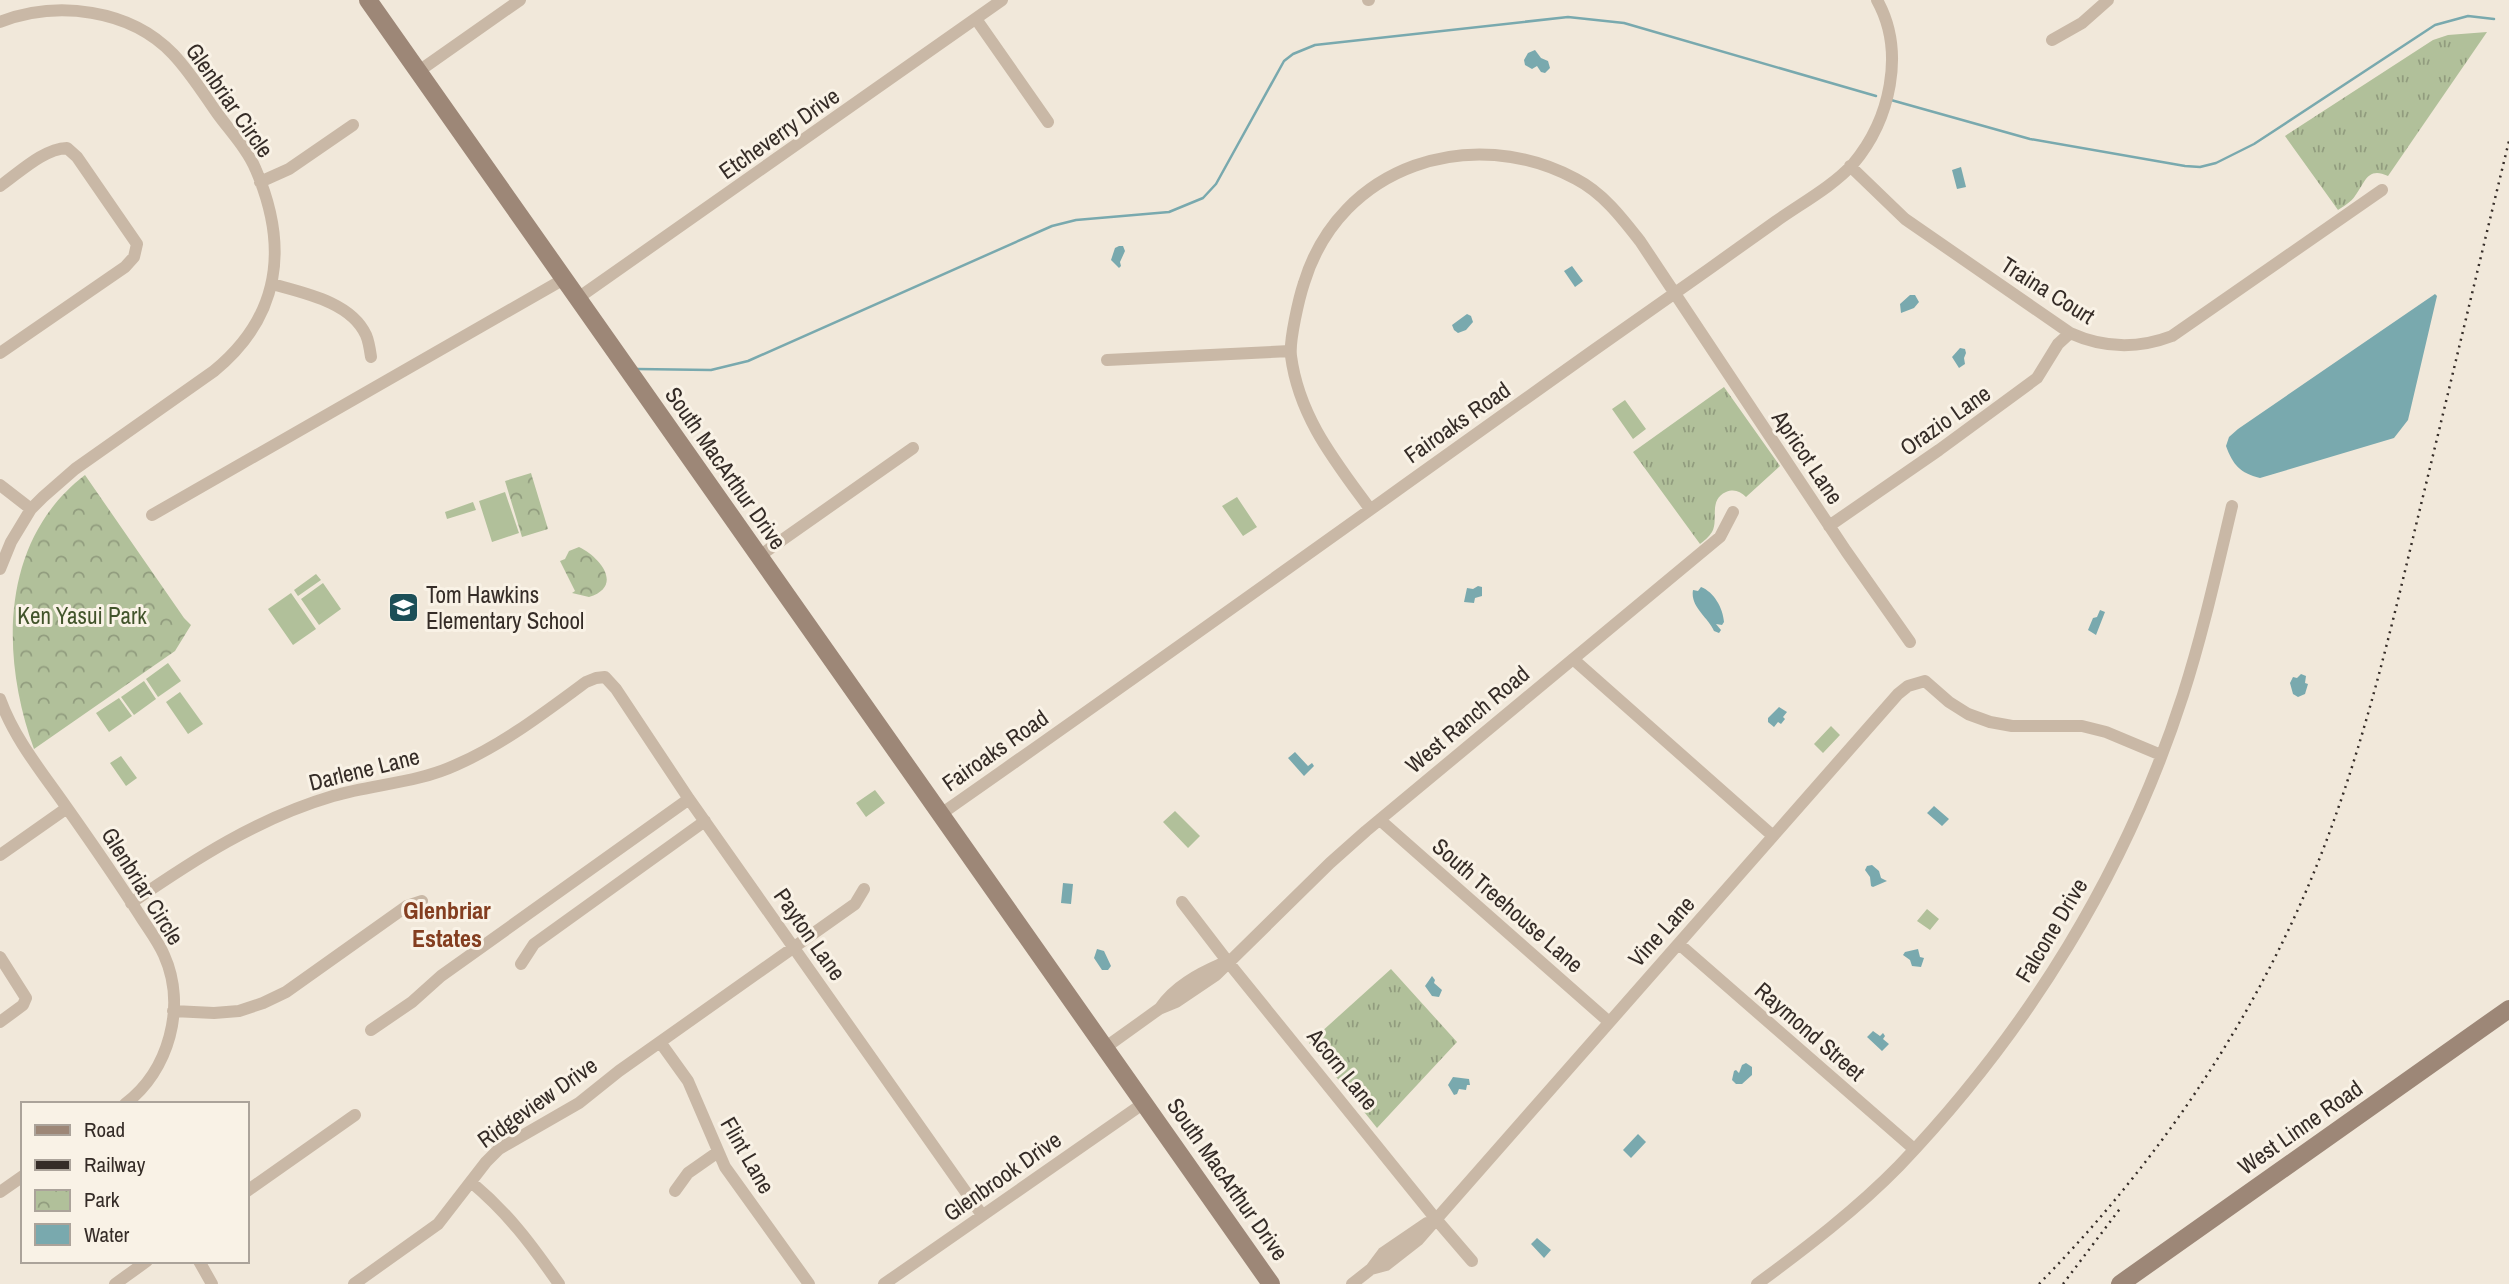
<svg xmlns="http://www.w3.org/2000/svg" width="2509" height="1284" font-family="'Archivo Narrow',sans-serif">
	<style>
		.grass { fill: url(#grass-tufts) }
		.park { fill: url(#park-crowns) }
		.pitch { fill: #b1c09a }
		.water { fill: #79a9ae }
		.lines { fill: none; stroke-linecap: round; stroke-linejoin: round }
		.stream { stroke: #79a9ae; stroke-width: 2.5 }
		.street { stroke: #c9b8a6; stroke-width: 12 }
		.secondary { stroke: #9d8777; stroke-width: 18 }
		.rail { stroke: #352c27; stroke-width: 2.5; stroke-dasharray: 2 5; stroke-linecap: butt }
		.labels { text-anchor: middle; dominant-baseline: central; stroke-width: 6; stroke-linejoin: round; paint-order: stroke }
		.street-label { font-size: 23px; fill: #352c27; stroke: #f9f2e6 }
		.poi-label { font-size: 23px; fill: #352c27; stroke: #f9f2e6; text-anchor: start }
		.park-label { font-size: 23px; fill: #42542b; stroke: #f9f2e6 }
		.neighbourhood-label { font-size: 24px; font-weight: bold; fill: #843e20; stroke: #f9f2e6 }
	</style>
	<defs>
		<pattern id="grass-tufts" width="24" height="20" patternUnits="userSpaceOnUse" patternTransform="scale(1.75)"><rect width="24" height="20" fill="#b1c09a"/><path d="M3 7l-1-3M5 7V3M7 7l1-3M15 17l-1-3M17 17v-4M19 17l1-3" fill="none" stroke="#919c7e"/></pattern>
		<pattern id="park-crowns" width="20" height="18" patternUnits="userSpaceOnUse" patternTransform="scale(1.75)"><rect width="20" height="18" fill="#b1c09a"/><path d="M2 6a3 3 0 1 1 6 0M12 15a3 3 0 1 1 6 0" fill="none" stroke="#919c7e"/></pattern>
	</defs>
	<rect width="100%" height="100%" fill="#f1e8da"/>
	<path class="grass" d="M2487,32L2388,176C2367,166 2365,183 2355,196C2351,202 2344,206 2338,210L2285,136L2433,40L2448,35Z
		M1724,387L1780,466L1746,497C1740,491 1734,489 1726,492C1708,500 1719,520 1712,532C1709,537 1704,541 1700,544L1633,452Z
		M1391,969L1457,1042L1377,1128L1309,1043Z"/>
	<path class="park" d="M531,473L548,529L522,537L505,481Z
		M85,475L184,618L191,625L175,651L34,749C0,655 0,540 85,475Z
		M579,547C600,557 624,586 589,597L572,593L575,591L560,561L565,559L569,551Z"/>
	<path class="pitch" d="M1625,400L1646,429L1633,439L1612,409Z
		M505,492L519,533L492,542L479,501Z
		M1237,497L1257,527L1243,536L1222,506Z
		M473,502L476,510L447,519L445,512Z
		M316,574L321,580L298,596L294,590Z
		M323,583L341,609L319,625L301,599Z
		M291,593L316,629L293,645L268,609Z
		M168,663L181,681L158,697L146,679Z
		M144,681L156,699L134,715L121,697Z
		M180,692L203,724L188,734L166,702Z
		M119,698L132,716L109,732L96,713Z
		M1831,726L1840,735L1823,753L1814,744Z
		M121,756L137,778L126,786L110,763Z
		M875,790L885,803L866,817L856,803Z
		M1175,811L1200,836L1188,848L1163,822Z
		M1927,909L1939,919L1930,930L1917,921Z"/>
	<path class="water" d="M1535,50L1541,58L1548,61L1550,68L1545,73L1541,72L1537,66L1532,69L1525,65L1524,60L1528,53Z
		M1961,167L1966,187L1957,189L1952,170Z
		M1119,246H1123L1125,251L1120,262L1121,266L1119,268L1111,260L1115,248Z
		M1572,266L1583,281L1575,287L1564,271Z
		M2435,294L2437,296L2408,420L2394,438L2260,478C2240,473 2233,465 2226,446L2229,437L2238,429Z
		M1910,295H1915L1919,302L1914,308L1901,313L1900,304Z
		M1467,314L1471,316L1473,322L1466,330L1458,333L1454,330L1452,325Z
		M1960,348L1965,349L1966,353L1964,358L1965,364L1959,368L1952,357Z
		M1478,586L1482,587V596L1475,598L1474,603L1464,602L1467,588L1473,589Z
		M1701,587C1714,592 1723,608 1724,622L1722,625L1716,624L1721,630L1719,633L1714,631C1708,617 1690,607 1693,590L1698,591Z
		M2100,610L2105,612L2096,635L2088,630L2093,618L2097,617Z
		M2301,674L2306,676L2305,683L2308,684L2305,694L2298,697L2293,694L2290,683L2293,677L2297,678Z
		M1779,707L1787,712L1783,717L1785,719L1781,724L1778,722L1774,727L1768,722V718Z
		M1295,752L1308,766L1312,763L1314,766L1304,776L1288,758Z
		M1934,806L1949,819L1942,826L1927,813Z
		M1872,865L1879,871L1881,878L1887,881L1873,887L1871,886L1870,877L1865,870L1867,866Z
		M1063,883L1073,884L1071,904L1061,903Z
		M1097,949L1104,951L1111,966L1108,970H1102L1094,958Z
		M1918,949L1920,957L1924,958L1921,967L1912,966L1910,960L1903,955L1905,952Z
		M1432,976L1435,980L1434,983L1442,990L1439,997L1432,996L1425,986Z
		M1873,1031L1880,1036L1883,1033L1885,1036L1883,1039L1889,1044L1882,1051L1867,1037Z
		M1746,1063L1752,1067V1075L1742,1084H1736L1732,1080L1734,1071L1736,1070L1739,1073L1742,1065Z
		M1453,1077L1469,1079L1470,1085H1467L1466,1090L1459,1089L1457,1094L1454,1095L1448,1085Z
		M1638,1134L1646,1142L1631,1158L1623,1150Z
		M1537,1238L1551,1250L1544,1258L1531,1244Z"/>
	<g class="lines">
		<path class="stream" d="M1891,100L2030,139L2185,166L2200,167L2216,163L2254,144L2435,25L2468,16L2494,19
			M637,369L711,370L748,361L1052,226L1076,220L1169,212L1203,198L1216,184L1284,61L1293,54L1315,45L1568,17L1624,23L1876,96"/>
		<path class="street" d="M1368,0H1369
			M976,19L1048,122
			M0,22C57,0 130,9 173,54C190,72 203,93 217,113C230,131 248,150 256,170C289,247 280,317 214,371L75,469L43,497L31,509L11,542L0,569
			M2052,40L2082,23L2108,0
			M419,71L520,0
			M1850,166L1905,219L2070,333C2103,348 2138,349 2172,336L2382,190
			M260,182L289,169L353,125
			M0,186C19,173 43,149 67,148L77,157L137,244L134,257L125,267L0,353
			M272,284C304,293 351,302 366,335C369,342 370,350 371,357
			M578,298L1002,0
			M1107,360L1290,351
			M0,485L31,509
			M1370,509C1335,461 1299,417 1291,356C1289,341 1299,298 1304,283C1340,165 1472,123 1576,179C1603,193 1622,218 1640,241L1846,551L1910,642
			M152,515L564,279
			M1829,526L1939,450L2037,378L2058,344L2070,333
			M758,557L913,448
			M1573,659L1773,836
			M0,699C15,740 42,772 67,808C91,842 116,878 139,914C147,927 158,941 164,955C187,1006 169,1071 125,1104
			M941,814C1160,661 1376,505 1594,350C1654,308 1715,265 1775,222C1800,204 1832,187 1853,164C1890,120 1906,52 1877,0
			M1380,820L1608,1021
			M0,855L67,808
			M1182,902L1228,962L1435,1218L1472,1261
			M131,903C195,859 258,818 333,796C374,784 417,783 456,765C504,744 545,712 586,682L596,678L605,677L616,689L689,799L982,1215
			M1679,944L1914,1149
			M0,957L26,998L23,1005L0,1022
			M521,964L534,944L705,821
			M1160,1008C1174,987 1198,974 1221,964
			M173,1011L214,1013L239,1011L263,1003L286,992L407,906L422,901
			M371,1030L412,1002L441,976L689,799
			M660,1042L688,1081L725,1167L809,1284
			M1106,1047L1159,1009L1176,1002L1216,975L1330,863L1366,831L1720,537L1733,512
			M471,1182C509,1214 531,1244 559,1284
			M247,1191L355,1115
			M675,1191L688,1173L718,1152
			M0,1192L23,1176
			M199,1261L212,1284
			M1371,1269L1386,1265L1418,1240L1898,694L1908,686L1925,681L1949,702L1968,714L1990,722L2012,726H2082L2106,732L2161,755
			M115,1284L147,1261
			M354,1284L438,1224L486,1162L499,1149L579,1103L619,1071L855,904L864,889
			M884,1284L1144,1103
			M1352,1284L1371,1269L1383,1253L1427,1223
			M1757,1284C1806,1248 1857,1209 1899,1166C2028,1031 2126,872 2183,695C2203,633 2217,569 2232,506"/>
		<path class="secondary" d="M368,0L1271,1284
			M2120,1284L2509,1009"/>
		<path class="rail" d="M2039,1284C2139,1182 2224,1064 2286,935C2350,803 2383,663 2417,521C2448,394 2478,268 2509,141
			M2063,1284L2122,1206"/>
	</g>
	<defs>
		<symbol id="school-square" viewBox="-11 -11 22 22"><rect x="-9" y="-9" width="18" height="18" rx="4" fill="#1c4f57" stroke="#f9f2e6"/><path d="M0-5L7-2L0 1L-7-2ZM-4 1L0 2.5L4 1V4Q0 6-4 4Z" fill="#fff"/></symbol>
	</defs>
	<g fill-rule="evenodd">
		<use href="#school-square" x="386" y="590" width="35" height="35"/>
	</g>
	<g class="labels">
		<g class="street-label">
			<text transform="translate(230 100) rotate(55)">Glenbriar Circle</text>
			<text transform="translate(779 133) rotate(-35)">Etcheverry Drive</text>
			<text transform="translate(2048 290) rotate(32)">Traina Court</text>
			<text transform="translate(1945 420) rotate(-35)">Orazio Lane</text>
			<text transform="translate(1457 422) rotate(-35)">Fairoaks Road</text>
			<text transform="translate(1808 457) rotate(56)">Apricot Lane</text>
			<text transform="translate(726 468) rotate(55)">South MacArthur Drive</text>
			<text transform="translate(1467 719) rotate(-40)">West Ranch Road</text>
			<text transform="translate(995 750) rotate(-35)">Fairoaks Road</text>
			<text transform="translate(364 769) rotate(-14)">Darlene Lane</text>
			<text transform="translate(143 886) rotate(58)">Glenbriar Circle</text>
			<text transform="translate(1508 905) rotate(41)">South Treehouse Lane</text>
			<text transform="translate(2051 930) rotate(-59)">Falcone Drive</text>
			<text transform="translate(1661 931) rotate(-48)">Vine Lane</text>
			<text transform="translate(810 934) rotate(55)">Payton Lane</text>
			<text transform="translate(1810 1031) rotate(41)">Raymond Street</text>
			<text transform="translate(1343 1069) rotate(51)">Acorn Lane</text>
			<text transform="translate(537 1102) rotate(-35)">Ridgeview Drive</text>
			<text transform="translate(2300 1127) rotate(-35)">West Linne Road</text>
			<text transform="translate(748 1155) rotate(60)">Flint Lane</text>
			<text transform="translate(1002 1176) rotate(-35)">Glenbrook Drive</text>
			<text transform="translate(1228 1179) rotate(55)">South MacArthur Drive</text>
		</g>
		<g class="poi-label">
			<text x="426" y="594">Tom Hawkins<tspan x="426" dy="26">Elementary School</tspan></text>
		</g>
		<g class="park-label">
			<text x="82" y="615">Ken Yasui Park</text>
		</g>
		<g class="neighbourhood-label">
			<text x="447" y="910">Glenbriar<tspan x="447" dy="28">Estates</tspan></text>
		</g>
	</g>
	<rect x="21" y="1102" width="228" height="161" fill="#f9f2e6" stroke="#aba39a" stroke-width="2"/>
	<rect x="35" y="1125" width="35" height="10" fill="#9d8777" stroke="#aba39a" stroke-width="2"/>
	<text x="84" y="1137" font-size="21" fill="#352c27">Road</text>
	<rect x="35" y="1160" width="35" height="10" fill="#352c27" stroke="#aba39a" stroke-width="2"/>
	<text x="84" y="1172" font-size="21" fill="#352c27">Railway</text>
	<rect x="35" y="1190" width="35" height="21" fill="url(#park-crowns)" stroke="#aba39a" stroke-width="2"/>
	<text x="84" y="1207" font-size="21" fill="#352c27">Park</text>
	<rect x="35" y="1224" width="35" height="21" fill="#79a9ae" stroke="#aba39a" stroke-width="2"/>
	<text x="84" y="1242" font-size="21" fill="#352c27">Water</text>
</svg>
